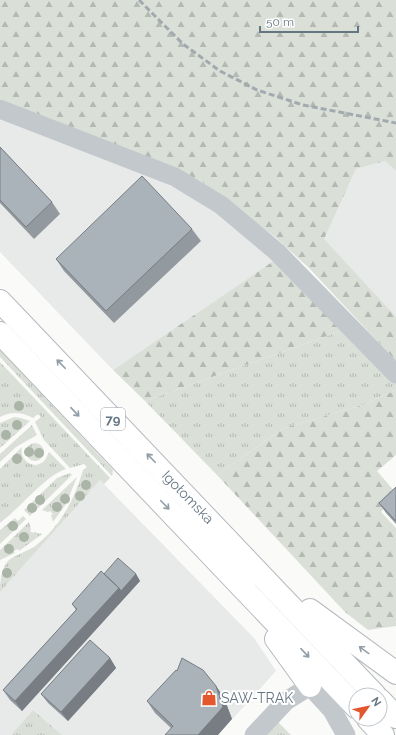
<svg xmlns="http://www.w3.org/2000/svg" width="396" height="735" font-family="Raleway,sans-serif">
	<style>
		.built { fill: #e8e9e9 }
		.grass { fill: url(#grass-tufts) }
		.forest { fill: url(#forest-firs) }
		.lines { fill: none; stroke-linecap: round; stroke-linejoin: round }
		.major-casing { stroke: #b5babe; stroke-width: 24 }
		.minor { stroke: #c3c8cc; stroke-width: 19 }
		.major { stroke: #fff; stroke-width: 22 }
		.rail { stroke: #a2aab0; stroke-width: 3; stroke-dasharray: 6 3; stroke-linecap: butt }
		.tree { fill: #aab4a7 }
		.wall { fill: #929a9f }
		.shaded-wall { fill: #777d82 }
		.building { fill: #aab3b9; stroke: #777d82 }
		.oneway { stroke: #939fa8 }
		.labels { text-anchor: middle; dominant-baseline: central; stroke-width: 4; stroke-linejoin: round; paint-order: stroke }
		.shield { fill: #fff; stroke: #939fa8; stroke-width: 1 }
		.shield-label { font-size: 13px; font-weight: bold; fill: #657683 }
		.street-label { font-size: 14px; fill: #657683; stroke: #fff }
		.poi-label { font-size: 14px; fill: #657683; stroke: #fff; text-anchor: start }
	</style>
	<defs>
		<pattern id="grass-tufts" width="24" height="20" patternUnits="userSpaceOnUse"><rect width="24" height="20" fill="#dadfd7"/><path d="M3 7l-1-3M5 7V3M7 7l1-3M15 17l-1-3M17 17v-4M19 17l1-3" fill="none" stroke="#b4b9b4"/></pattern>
		<pattern id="forest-firs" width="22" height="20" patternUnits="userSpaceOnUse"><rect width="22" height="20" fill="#dadfd7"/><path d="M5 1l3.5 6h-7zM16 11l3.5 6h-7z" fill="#b4b9b4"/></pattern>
	</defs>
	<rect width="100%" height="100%" fill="#fafaf8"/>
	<path class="built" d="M0,117L148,174L208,205L275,260L113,370L0,252Z
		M385,161L396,171V361L310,269L356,169Z
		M100,480L254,638L276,671L218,735H62L33,710L11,735H0V592Z"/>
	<path class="grass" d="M346,329L396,383V390L363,405L284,428L217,475L145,401Z
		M0,350L113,470L112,476L0,357Z
		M0,362L110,478L104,484L100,480L0,592C0,582 1,570 7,562C11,557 27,551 34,547C60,527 74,501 83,470L87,467L84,464L70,468L44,440L35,422L41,417L38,414L33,418C22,412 11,411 0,417Z
		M14,417L21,418L30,421L0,448V423Z
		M32,425L37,435L16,447L0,462V454Z
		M26 452a9 9 0 1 1 18 0a9 9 0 1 1-18 0Z
		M22,447C19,460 33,471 44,461C47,458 48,453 49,452L66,469C46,475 19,509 0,523V469Z
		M70,473L72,475L30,516L24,510L57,478Z
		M77,477L66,504L53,522L51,515L53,514L50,511L48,512L42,510Z
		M23,516L26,519L0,544V530L15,518L18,521Z
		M29,522L31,529L30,531L33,533L34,532L42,534L19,551L18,549L14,551L15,553L0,560V550Z
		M33,710L62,735H11Z
		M276,720L291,735H263Z"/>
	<path class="forest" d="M0,0H396V171L385,161L356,169L324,239L396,317V361L310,269L275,237L202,182L149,158L0,99Z
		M275,260L346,329L145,401L113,370Z
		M396,390V455L377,471L396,493V496L381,512L396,528V626L368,630L345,612L217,475L284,428L363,405Z"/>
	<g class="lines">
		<defs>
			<path id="major" d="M0,301L375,695
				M0,333L356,707
				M310,610L396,673
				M276,639L310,686
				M380,700L396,717
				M368,719L383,735"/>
		</defs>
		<use href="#major" class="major-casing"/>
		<path class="minor" d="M0,109L175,177L221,205L277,252L396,374
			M254,735L286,701L310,686L332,710L346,735"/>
		<use href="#major" class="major"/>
		<path class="rail" d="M139,0L183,44L220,71L257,90L303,105L396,123"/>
	</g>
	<g class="tree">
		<circle cx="19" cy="406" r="5"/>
		<circle cx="17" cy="425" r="5"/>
		<circle cx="6" cy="435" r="5"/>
		<circle cx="29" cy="452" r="5"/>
		<circle cx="39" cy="453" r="5"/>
		<circle cx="17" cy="459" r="5"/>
		<circle cx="86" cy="485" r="5"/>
		<circle cx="80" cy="496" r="5"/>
		<circle cx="65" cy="499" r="5"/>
		<circle cx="40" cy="500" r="5"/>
		<circle cx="57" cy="507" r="5"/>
		<circle cx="32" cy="508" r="5"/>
		<circle cx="13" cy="526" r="5"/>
		<circle cx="24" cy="537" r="5"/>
		<circle cx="9" cy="549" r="5"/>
		<circle cx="7" cy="573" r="5"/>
	</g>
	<path class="wall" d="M0,147L52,202L60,214L34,239L0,203Z
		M192,229L201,241L114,323L64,271L56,259Z
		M396,487V524L386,513L379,503Z
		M104,574H136L140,581L22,711L10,700L3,690L76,610L72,604Z
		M110,658L116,668L68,721L48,703L41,694Z
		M177,671L216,686L224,698L232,719L171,728L155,713L147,701Z"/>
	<path class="shaded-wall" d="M136,574L140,581L22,711L15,701L119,588Z
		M110,658L116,668L68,721L61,712Z
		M216,686L224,698L232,719L218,735H198Z"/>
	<path class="building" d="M0,147L52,202L26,227L0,200Z
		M142,176L192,229L106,311L56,259Z
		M396,487V521L379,503Z
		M118,558L136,574L121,591L119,588L104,574Z
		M101,571L119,588L15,701L3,690L77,609L72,604Z
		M90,640L110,658L61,712L41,694Z
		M182,658L203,670L216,686L223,707L198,735H165L173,726L147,701L176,670L177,671Z"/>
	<defs><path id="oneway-shaft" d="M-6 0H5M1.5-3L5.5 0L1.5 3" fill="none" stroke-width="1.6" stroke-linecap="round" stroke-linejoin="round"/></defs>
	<g class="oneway">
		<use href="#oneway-shaft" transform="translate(61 364) rotate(-134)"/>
		<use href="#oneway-shaft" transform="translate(75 412) rotate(47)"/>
		<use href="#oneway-shaft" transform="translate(151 458) rotate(-134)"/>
		<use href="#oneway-shaft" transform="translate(165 505) rotate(46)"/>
		<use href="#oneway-shaft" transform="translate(364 650) rotate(-144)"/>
		<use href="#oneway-shaft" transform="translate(305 653) rotate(47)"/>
	</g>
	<defs>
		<symbol id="shop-bare" viewBox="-9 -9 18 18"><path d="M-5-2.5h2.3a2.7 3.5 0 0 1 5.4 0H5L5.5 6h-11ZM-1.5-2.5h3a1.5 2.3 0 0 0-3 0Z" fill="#e4572e" stroke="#fff" stroke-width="2.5" paint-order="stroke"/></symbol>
	</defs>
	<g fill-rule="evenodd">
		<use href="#shop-bare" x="198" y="687" width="22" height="22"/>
	</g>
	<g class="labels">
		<rect class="shield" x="101" y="408" width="24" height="22" rx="3"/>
		<g class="shield-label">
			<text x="113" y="419">79</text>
		</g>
		<g class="street-label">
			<text transform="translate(188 497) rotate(46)">Igołomska</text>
		</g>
		<g class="poi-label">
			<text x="221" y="698">SAW-TRAK</text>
		</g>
	</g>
	<g transform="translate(368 707) rotate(57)"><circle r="19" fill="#ffffff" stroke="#c1c8cd"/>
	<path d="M0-3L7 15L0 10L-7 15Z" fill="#e4572e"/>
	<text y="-6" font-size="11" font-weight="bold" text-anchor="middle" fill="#657683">N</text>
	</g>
	<path d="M260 26v6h98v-6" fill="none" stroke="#657683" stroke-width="2"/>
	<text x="266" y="26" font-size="12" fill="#657683" stroke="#ffffff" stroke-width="3" paint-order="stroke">50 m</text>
</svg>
